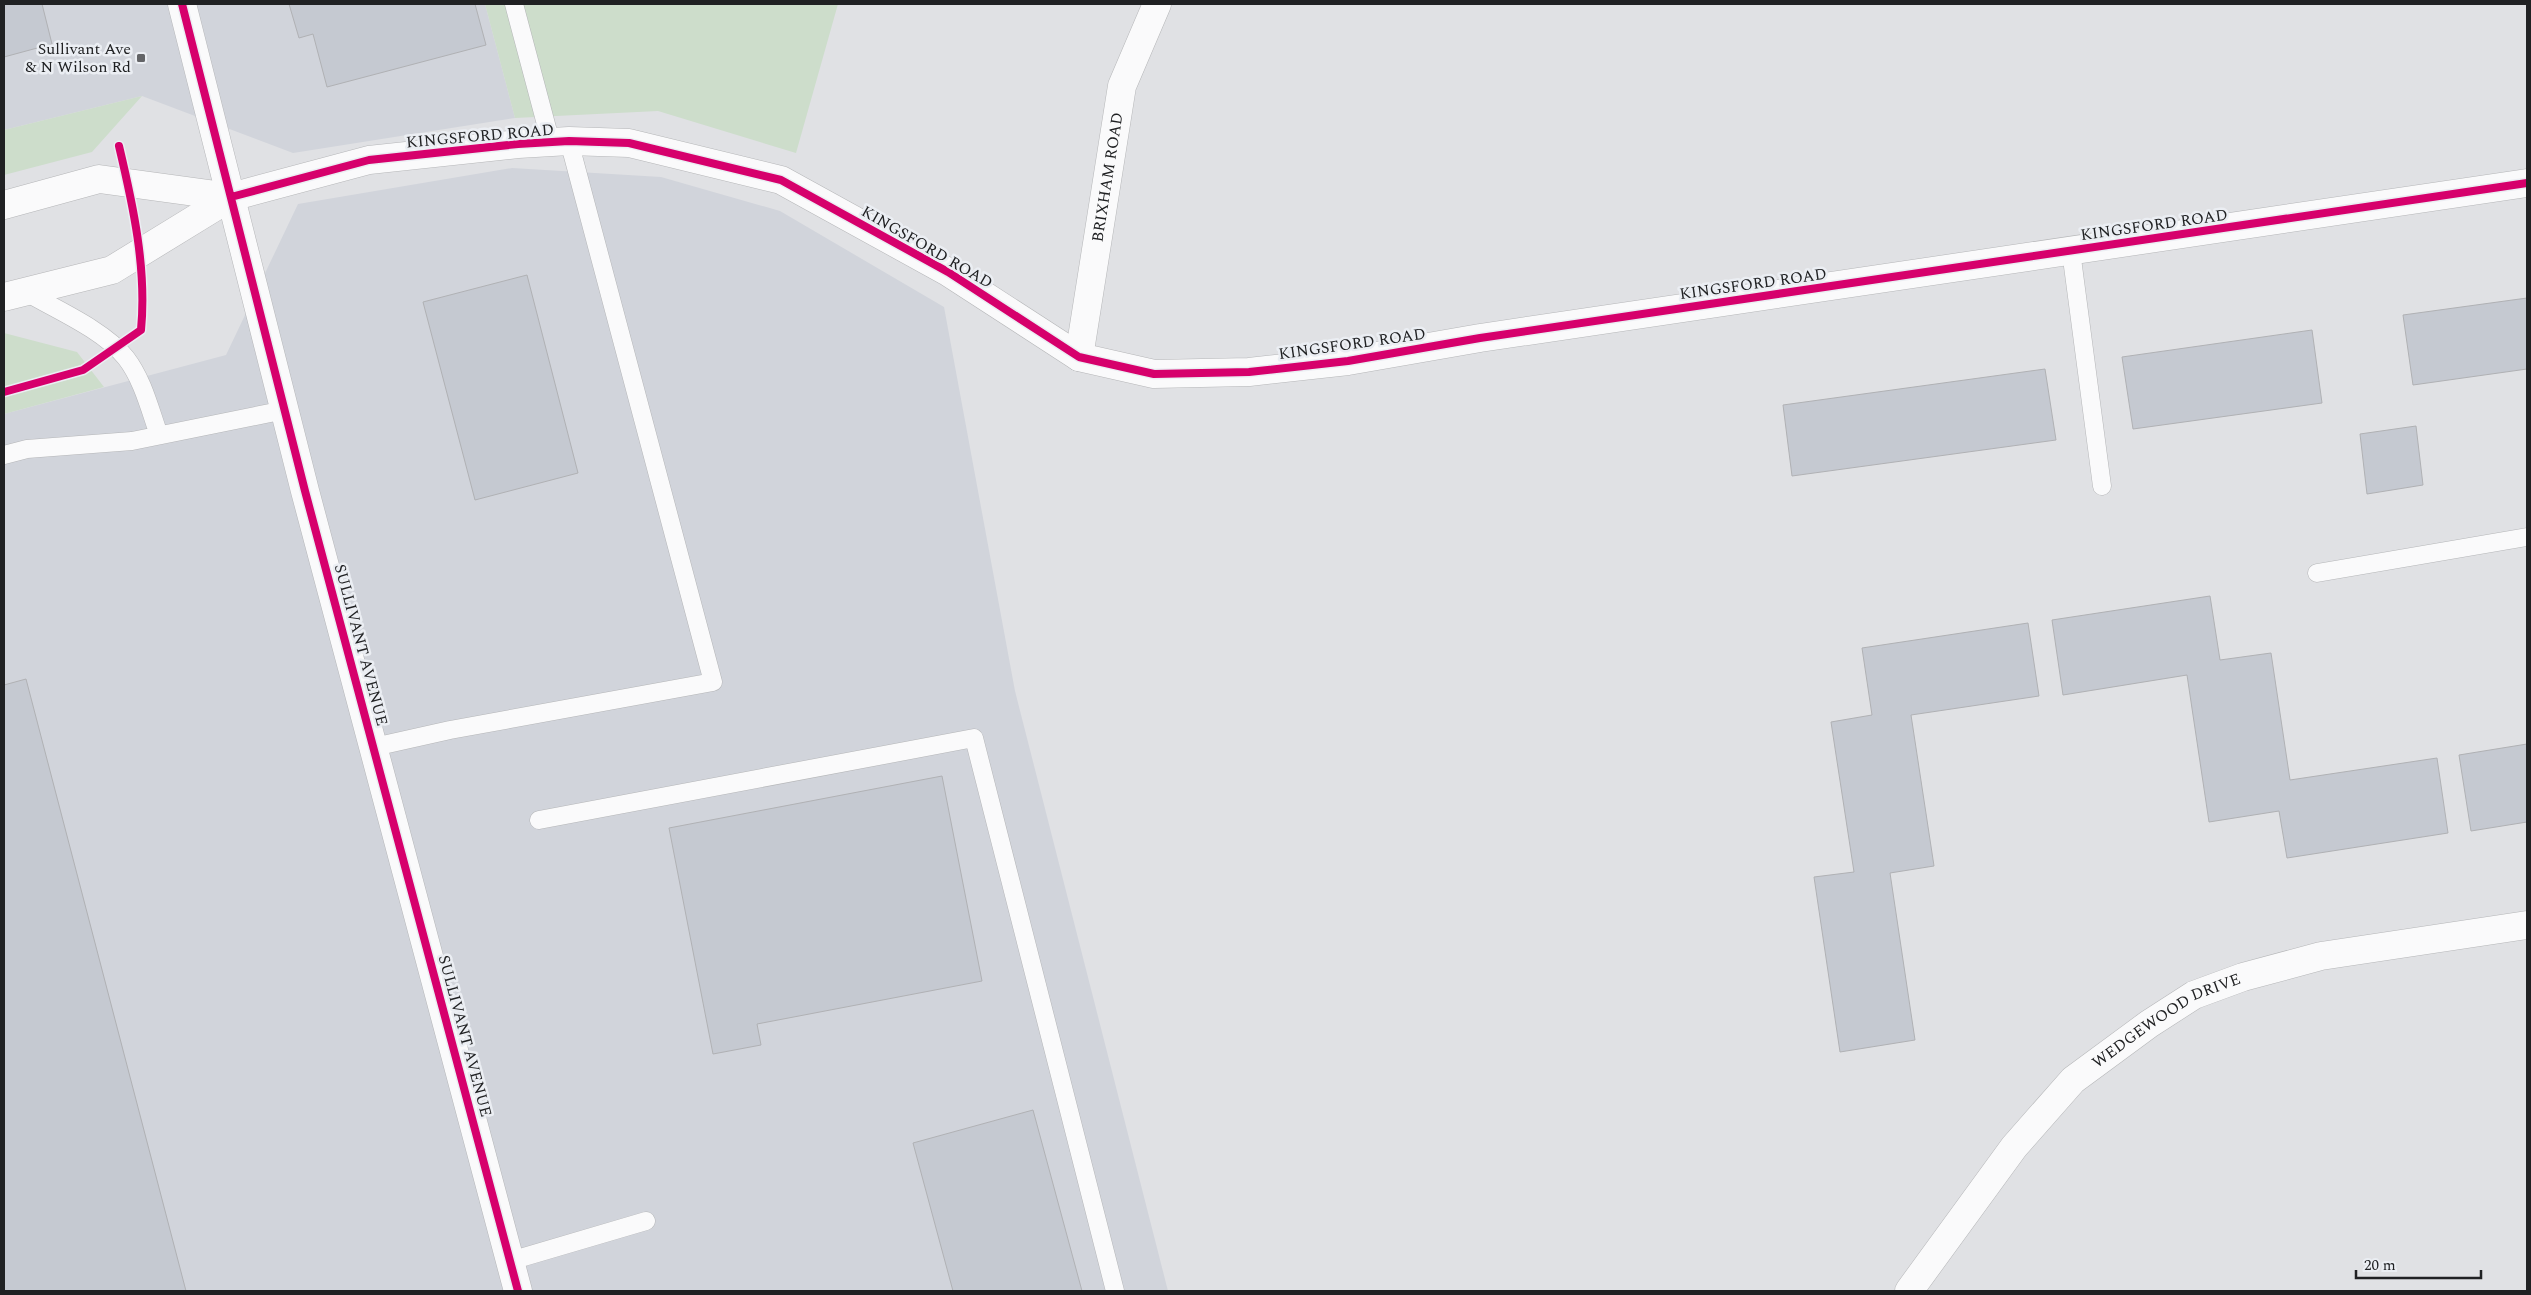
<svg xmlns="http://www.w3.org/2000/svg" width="2531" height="1295" font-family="Spectral,serif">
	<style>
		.built { fill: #d1d4db }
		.green { fill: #cdddcb }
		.building { fill: #c5c9d1; stroke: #b0b1b4 }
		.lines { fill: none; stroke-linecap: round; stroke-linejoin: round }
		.lane-casing { stroke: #b5b6b8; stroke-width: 19 }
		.street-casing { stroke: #b5b6b8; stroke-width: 29 }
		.secondary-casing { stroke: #b5b6b8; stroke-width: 29 }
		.lane { stroke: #fafafb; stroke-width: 18 }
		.street { stroke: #fafafb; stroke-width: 28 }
		.secondary { stroke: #fafafb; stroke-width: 28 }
		.cycleway-casing { stroke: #ebeef3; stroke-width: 11 }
		.cycleway { stroke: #d6006c; stroke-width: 8 }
		.poi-dot { fill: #636467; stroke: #ebeef3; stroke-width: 2 }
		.labels { text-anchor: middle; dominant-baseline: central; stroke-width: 5; stroke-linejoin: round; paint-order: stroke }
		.poi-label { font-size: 16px; fill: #202123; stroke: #ebeef3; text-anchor: end }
		.street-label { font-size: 16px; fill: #202123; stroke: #ebeef3 }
	</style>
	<rect width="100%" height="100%" fill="#e0e1e4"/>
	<path class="built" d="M4,4H485L515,118L293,153L142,96L4,130Z
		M512,168L661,177L780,211L944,307L1015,691L1168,1291H4V414L226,355L298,204Z"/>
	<path class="green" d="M485,4H838L796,153L658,111L515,118Z
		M142,96L92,152L4,175V130Z
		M4,333L77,352L104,387L4,414Z"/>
	<path class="building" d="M4,4H42L52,44L4,57Z
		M289,4H475L486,45L327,87L313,34L299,38Z
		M527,275L578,473L475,500L423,302Z
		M2527,298V369L2413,385L2403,315Z
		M2312,330L2322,403L2133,429L2122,357Z
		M2045,369L2056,440L1792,476L1783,405Z
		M2416,426L2423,485L2367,494L2360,434Z
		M2210,596L2220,660L2271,653L2290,780L2437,758L2448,833L2287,858L2279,811L2209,822L2187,675L2063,695L2052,620Z
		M2028,623L2039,696L1911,715L1934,866L1890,873L1915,1040L1840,1052L1814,877L1854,872L1831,722L1872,715L1862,648Z
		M26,679L186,1291H4V685Z
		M2527,744V822L2471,831L2459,755Z
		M942,776L982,981L757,1024L761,1045L713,1054L669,828Z
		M1033,1110L1082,1291H953L913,1143Z"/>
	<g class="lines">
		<defs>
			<path id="lane" d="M514,4L551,143
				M2071,251L2102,486
				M24,291C55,309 104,330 126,358C143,380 150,410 159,435
				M4,455L27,449L132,441L285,410
				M2317,573L2527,537
				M374,747L450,730L713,682L569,141
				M539,820L974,738L1115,1291
				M510,1261L646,1221"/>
			<g id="street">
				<path d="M231,197L369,160L518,144L569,141L629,143L781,180L948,272L1079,357L1154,374L1249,372L1348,361L1480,338L2527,183"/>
				<path id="s1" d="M1079,357L1122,86L1157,4"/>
			</g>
			<g id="secondary">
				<path d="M182,4L305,491L518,1291"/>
				<path d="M4,205L99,179L231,197"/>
				<path d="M4,297L112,270L231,197"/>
				<path id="s2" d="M1909,1291L2014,1147L2073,1080L2149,1024L2194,995L2243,977L2321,956L2527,925"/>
			</g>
		</defs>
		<use href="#lane" class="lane-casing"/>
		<use href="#street" class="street-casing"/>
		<use href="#secondary" class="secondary-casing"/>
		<use href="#lane" class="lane"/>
		<use href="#street" class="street"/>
		<use href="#secondary" class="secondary"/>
		<defs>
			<path id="cycleway" d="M182,4L305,491L518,1291
				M231,197L369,160L518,144L569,141L629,143L781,180L948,272L1079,357L1154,374L1249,372L1348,361L1480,338L2527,183
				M4,392L83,370L141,330C147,269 133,205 119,146"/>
		</defs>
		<use href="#cycleway" class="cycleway-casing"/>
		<use href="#cycleway" class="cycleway"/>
	</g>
	<rect class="poi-dot" x="136" y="53" width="10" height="10" rx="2.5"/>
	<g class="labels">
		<g class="poi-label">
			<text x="131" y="49">Sullivant Ave<tspan x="131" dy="18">&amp; N Wilson Rd</tspan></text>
		</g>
		<g class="street-label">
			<text transform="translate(480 136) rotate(-5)">KINGSFORD ROAD</text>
			<text stroke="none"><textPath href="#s1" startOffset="182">BRIXHAM ROAD</textPath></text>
			<text transform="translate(2154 225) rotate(-8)">KINGSFORD ROAD</text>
			<text transform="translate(927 247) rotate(30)">KINGSFORD ROAD</text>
			<text transform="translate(1753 284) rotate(-8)">KINGSFORD ROAD</text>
			<text transform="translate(1352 344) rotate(-8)">KINGSFORD ROAD</text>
			<text transform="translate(361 645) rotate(75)">SULLIVANT AVENUE</text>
			<text stroke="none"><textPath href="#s2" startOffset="379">WEDGEWOOD DRIVE</textPath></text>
			<text transform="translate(465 1036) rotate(75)">SULLIVANT AVENUE</text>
		</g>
	</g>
	<rect width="2531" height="1295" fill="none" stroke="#202123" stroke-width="10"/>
	<path d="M2356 1270v8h125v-8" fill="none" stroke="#202123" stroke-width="2.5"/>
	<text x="2364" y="1270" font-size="15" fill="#202123" stroke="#ebeef3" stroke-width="4" paint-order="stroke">20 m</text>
</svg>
